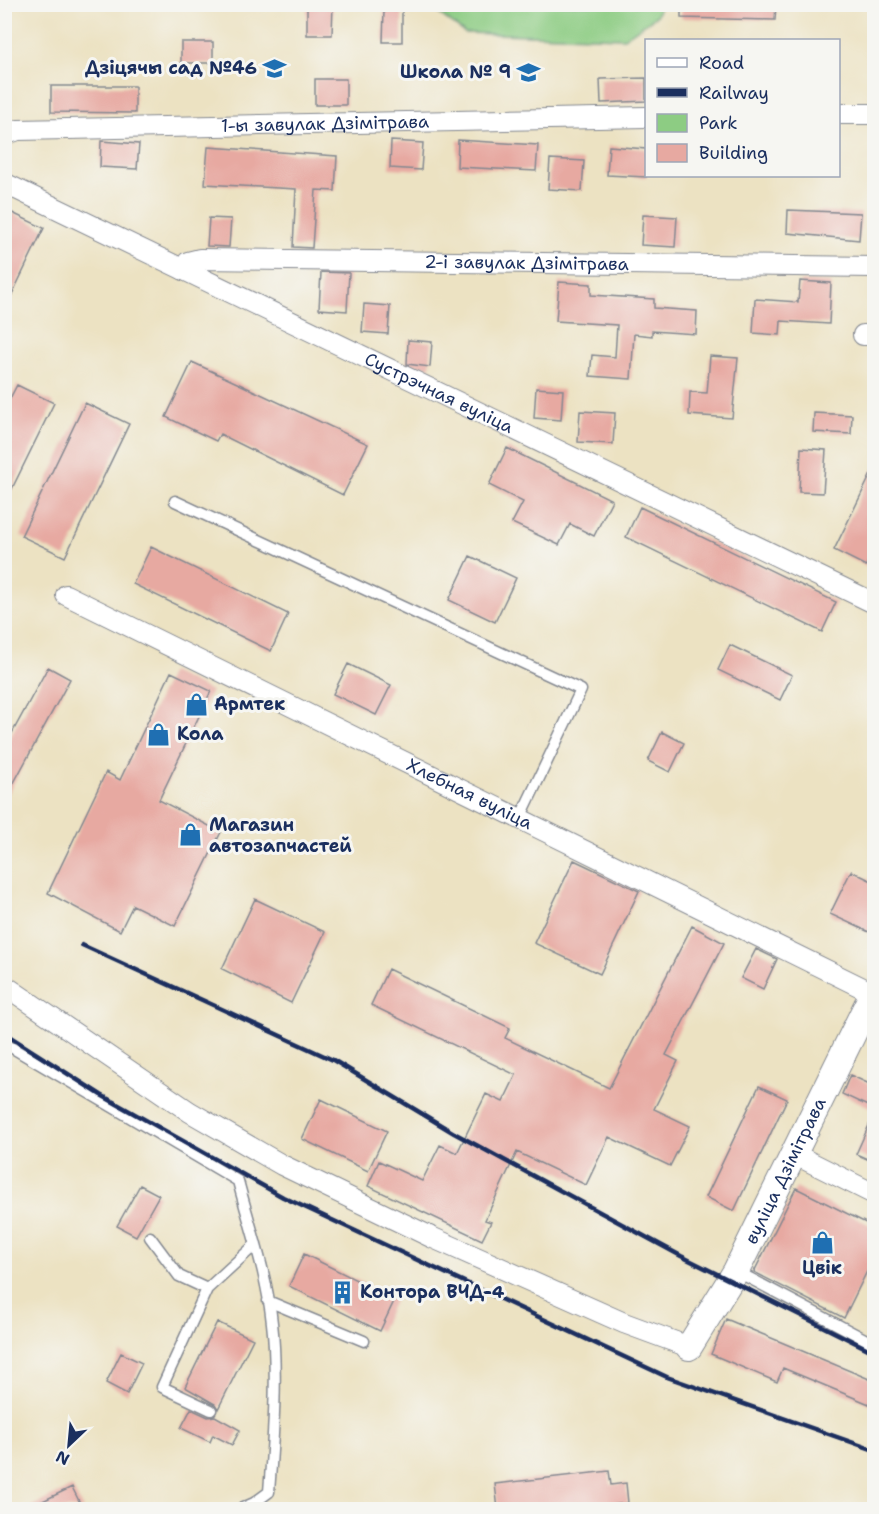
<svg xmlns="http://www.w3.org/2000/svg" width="879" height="1514" font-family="'Shantell Sans',sans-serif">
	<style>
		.green { fill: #8dcc83; stroke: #547e70; stroke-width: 1.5 }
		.building { fill: #e7a9a1 }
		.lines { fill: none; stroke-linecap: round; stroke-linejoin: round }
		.service-casing { stroke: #848890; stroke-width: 13 }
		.minor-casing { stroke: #848890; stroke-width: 22 }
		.tertiary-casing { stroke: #848890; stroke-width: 28 }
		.service { stroke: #fff; stroke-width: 10 }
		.minor { stroke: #fff; stroke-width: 20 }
		.tertiary { stroke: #fff; stroke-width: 26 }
		.rail { stroke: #1b2f5e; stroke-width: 4.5 }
		.labels { text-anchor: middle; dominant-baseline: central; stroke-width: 6; stroke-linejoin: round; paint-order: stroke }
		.poi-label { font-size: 18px; font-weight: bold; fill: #1b2f5e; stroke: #f6f6f2; text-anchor: start }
		.street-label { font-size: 18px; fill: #1b2f5e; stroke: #f6f6f2 }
	</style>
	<rect width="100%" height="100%" fill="#f6f6f2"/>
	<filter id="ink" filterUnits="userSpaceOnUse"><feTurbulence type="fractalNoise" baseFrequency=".0167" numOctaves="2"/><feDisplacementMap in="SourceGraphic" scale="12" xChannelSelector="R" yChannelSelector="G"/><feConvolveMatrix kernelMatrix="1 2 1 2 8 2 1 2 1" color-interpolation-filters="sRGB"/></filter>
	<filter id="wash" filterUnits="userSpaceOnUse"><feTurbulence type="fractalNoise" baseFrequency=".008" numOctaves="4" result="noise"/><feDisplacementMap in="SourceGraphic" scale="24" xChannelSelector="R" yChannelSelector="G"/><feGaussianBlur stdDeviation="1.35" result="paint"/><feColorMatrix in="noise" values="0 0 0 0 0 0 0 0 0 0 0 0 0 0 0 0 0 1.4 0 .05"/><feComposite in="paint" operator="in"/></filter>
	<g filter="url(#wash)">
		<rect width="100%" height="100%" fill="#ece2c2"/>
		<path class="green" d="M431,5V4L661,5L656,16L624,38L465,33L433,9Z"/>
		<g id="blocks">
			<path class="building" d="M307,4H333L332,35H307Z
				M681,4H776L775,20L681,18Z
				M384,10H402V42H383Z
				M181,42H213V63H181Z
				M646,78V101L601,103L600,79Z
				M315,79H346V105H315Z
				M51,86H135V113L51,112Z
				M458,140L538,145L536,171L457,167Z
				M101,141L139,144L137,169L100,167Z
				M391,141L423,143L421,170L390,168Z
				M609,146L646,149V177L607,175Z
				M208,147L337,156L335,191L316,190L312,248L293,247L296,189L205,184Z
				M550,159L584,161L582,191L548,189Z
				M4,209L44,228L4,311Z
				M788,210L861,213L859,240L787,233Z
				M643,215L677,217L675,247L641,245Z
				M209,218L231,219L229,247L207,246Z
				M321,272L349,273L347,311L319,309Z
				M800,281L831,283L829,324L781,321L780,335L753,333L755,299L798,302Z
				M559,282L591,284V295L654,299V308L697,311L696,334L652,331V336L634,334L631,379L590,376L592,355L615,357L617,325L556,321Z
				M364,304L390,306L388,334L362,332Z
				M408,340L432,342L430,367L407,364Z
				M710,356L738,358L732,418L689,415L690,392L707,393Z
				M192,362L368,444L343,495L220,434L216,441L166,417Z
				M17,385L54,403L4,505V410Z
				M536,388L563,390L561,420L534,418Z
				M85,403L129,424L65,557L21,536Z
				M580,411L615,413L613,444L578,442Z
				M814,413L852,415L851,434L813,432Z
				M507,448L612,500L594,536L570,524L559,545L512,523L523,502L489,485Z
				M801,448L826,450L823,493L799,492Z
				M874,468V547L866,566L834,550Z
				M640,507L836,602L822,632L626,537Z
				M151,547L288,614L271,651L133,584Z
				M470,556L516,578L495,622L449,600Z
				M730,645L792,675L780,700L718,670Z
				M348,664L391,685L376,715L333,694Z
				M48,667L70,679L4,801V748Z
				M171,672L211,691L159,800L221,832L175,926L133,905L120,931L48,893L106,772L120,780Z
				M662,732L684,743L670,772L648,761Z
				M574,860L639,891L600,974L534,943Z
				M851,871L874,882V921L869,932L830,914Z
				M255,899L325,932L291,1003L222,969Z
				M692,926L724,943L666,1055L678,1061L654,1109L690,1126L670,1166L609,1137L586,1185L517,1152L485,1220L491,1222L482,1240L368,1186L379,1161L422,1181L440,1145L457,1153L486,1094L503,1102L516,1075L371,1005L388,969L510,1028L505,1038L609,1088Z
				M756,949L777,959L763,989L741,978Z
				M850,1075L874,1086V1109L842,1094Z
				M759,1086L787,1099L734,1211L706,1197Z
				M321,1099L387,1131L368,1171L302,1139Z
				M874,1114V1162L856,1154Z
				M140,1185L159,1195L136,1236L117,1226Z
				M796,1188L874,1227V1257L844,1318L754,1272Z
				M304,1254L395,1299L380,1331L289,1286Z
				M726,1319L874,1381V1406L783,1368L777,1382L711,1354Z
				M217,1322L253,1339L218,1409L215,1404L185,1387Z
				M121,1353L142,1363L127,1394L106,1383Z
				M191,1409L208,1417L215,1416L240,1430L232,1445L213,1435L210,1442L181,1428Z
				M609,1471L611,1485L626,1483L628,1503L604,1506V1509H498L495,1484Z
				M72,1487L83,1509H26Z"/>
		</g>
	</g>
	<g filter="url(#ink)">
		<use href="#blocks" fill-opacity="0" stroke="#848890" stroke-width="1.5"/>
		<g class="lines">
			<defs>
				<path id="service" d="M175,501L581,690L520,818
					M4,1043L238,1181C250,1227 267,1274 272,1323C278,1373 273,1441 269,1492L254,1503L238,1510
					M150,1237L179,1276L207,1289L256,1244
					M736,1271L874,1344
					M207,1289L162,1387L211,1410
					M268,1301L364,1341"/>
				<g id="minor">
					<path d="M838,114H874"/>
					<path id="s1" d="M4,135L18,130L646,117"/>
					<path id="s2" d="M4,183L874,603"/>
					<path id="s3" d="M184,270L188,262L200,259L874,267"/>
					<path d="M863,335H874"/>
					<path id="s4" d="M66,595L873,993"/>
					<path d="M4,985L190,1112L282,1165L431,1237L624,1323L689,1347"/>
					<path d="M792,1153L874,1194"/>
				</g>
				<g id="tertiary">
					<path id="s5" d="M689,1347L736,1271L874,991"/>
				</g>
			</defs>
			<use href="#service" class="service-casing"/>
			<use href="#minor" class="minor-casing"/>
			<use href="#tertiary" class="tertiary-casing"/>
			<use href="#service" class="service"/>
			<use href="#minor" class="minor"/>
			<use href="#tertiary" class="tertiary"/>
			<path class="rail" d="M82,945L333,1060L454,1133L681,1256L874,1352
				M4,1033L101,1095L283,1197L667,1377L874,1450"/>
		</g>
	</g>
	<defs>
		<symbol id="school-bare" viewBox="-9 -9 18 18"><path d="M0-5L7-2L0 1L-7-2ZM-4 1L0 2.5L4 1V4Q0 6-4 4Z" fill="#1f6fb2" stroke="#f6f6f2" stroke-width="2.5" paint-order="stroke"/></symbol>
		<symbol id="shop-bare" viewBox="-9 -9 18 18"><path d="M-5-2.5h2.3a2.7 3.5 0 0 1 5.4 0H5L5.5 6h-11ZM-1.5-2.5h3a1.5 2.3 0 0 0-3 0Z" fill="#1f6fb2" stroke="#f6f6f2" stroke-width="2.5" paint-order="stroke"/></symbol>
		<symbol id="building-bare" viewBox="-9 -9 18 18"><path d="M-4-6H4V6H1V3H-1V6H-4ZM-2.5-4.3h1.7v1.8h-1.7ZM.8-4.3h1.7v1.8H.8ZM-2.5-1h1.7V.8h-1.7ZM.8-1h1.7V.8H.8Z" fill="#1f6fb2" stroke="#f6f6f2" stroke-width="2.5" paint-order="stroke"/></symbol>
	</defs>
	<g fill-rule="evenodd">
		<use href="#school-bare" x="258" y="52" width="33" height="33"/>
		<use href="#school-bare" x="512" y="56" width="33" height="33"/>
		<use href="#shop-bare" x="180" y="688" width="33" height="33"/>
		<use href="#shop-bare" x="142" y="718" width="33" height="33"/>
		<use href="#shop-bare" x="174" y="818" width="33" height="33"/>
		<use href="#shop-bare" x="806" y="1226" width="33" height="33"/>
		<use href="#building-bare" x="326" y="1276" width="33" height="33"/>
	</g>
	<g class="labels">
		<g class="poi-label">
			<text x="257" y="68" text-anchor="end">Дзіцячы сад №46</text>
			<text x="511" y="72" text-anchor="end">Школа № 9</text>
			<text x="214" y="704">Армтек</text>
			<text x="177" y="734">Кола</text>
			<text x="209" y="825">Магазин<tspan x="209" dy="21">автозапчастей</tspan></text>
			<text x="822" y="1268" text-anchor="middle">Цвік</text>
			<text x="360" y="1292">Контора ВЧД-4</text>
		</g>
		<g class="street-label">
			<text stroke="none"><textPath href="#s1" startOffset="322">1-ы завулак Дзімітрава</textPath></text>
			<text stroke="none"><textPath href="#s3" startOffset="348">2-і завулак Дзімітрава</textPath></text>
			<text stroke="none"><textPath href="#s2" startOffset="483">Сустрэчная вуліца</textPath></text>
			<text stroke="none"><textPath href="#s4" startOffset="450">Хлебная вуліца</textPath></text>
			<text stroke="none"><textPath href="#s5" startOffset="201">вуліца Дзімітрава</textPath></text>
		</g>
	</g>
	<rect width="879" height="1514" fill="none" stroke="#f6f6f2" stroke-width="24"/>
	<rect x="645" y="39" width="195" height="138" fill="#f6f6f2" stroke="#9ea6b7" stroke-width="1.5"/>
	<rect x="657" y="58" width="30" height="9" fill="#ffffff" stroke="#9ea6b7" stroke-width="1.5"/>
	<text x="699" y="69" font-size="18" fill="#1b2f5e">Road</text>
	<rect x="657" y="88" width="30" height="9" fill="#1b2f5e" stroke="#9ea6b7" stroke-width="1.5"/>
	<text x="699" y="99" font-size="18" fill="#1b2f5e">Railway</text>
	<rect x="657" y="114" width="30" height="18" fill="#8dcc83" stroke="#9ea6b7" stroke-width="1.5"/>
	<text x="699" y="129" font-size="18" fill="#1b2f5e">Park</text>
	<rect x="657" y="144" width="30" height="18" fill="#e7a9a1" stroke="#9ea6b7" stroke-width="1.5"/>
	<text x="699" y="159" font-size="18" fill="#1b2f5e">Building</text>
	<g transform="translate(69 1445) rotate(206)" stroke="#f6f6f2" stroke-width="4.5" paint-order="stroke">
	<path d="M0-4.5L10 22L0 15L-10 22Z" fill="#1b2f5e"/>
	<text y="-9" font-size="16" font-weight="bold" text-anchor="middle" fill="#1b2f5e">N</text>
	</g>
</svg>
